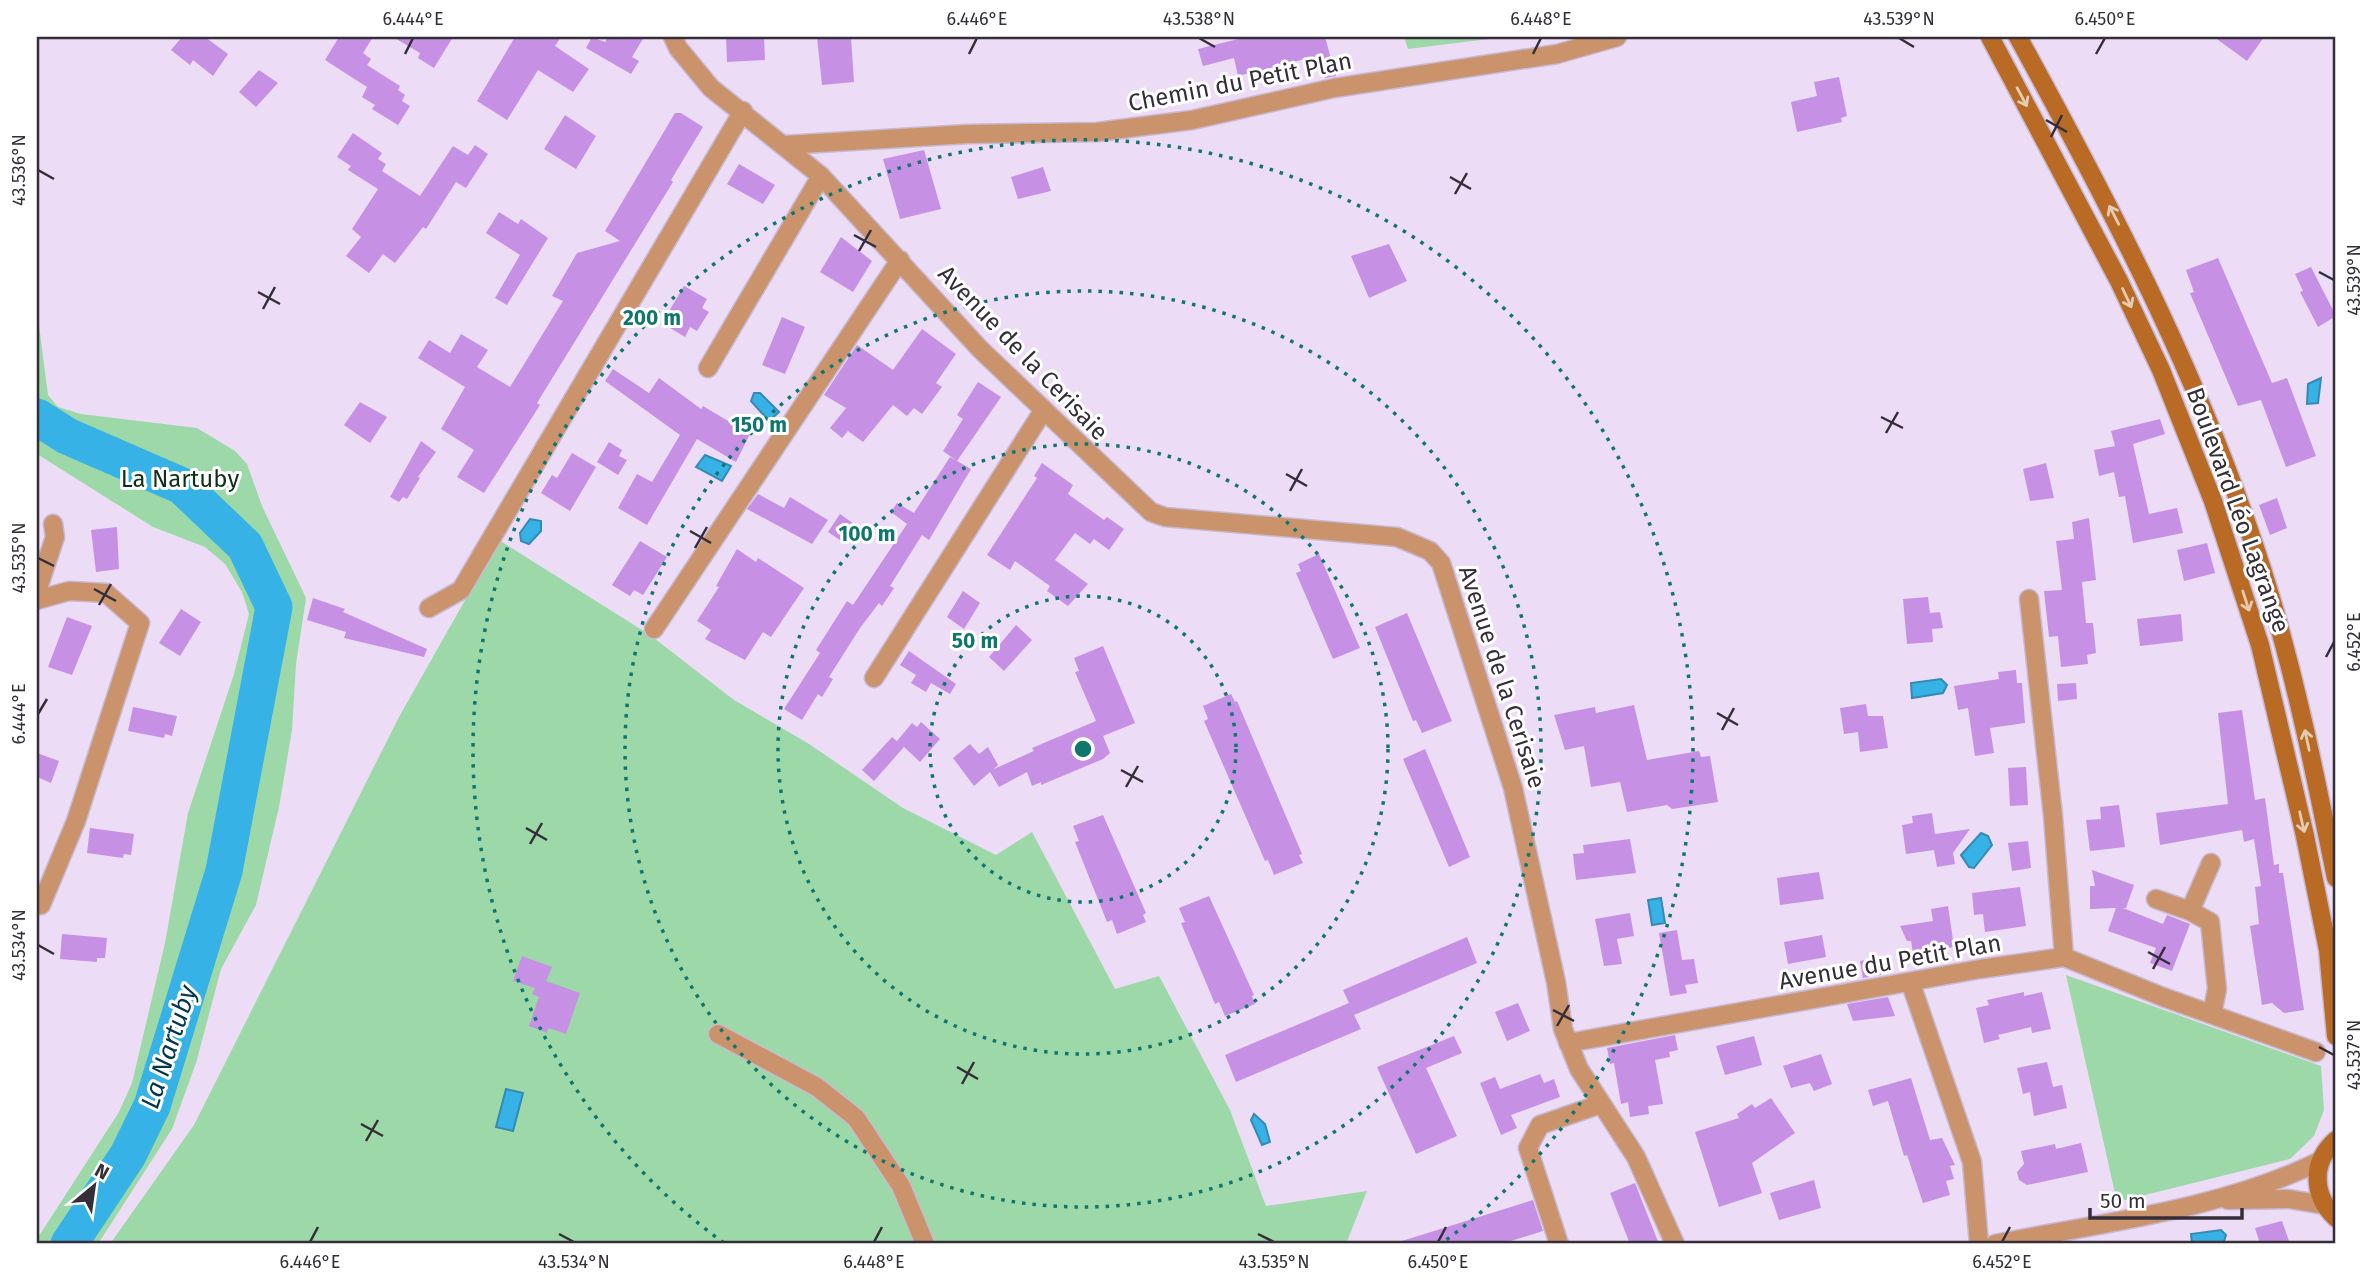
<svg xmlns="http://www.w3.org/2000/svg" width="2373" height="1281" font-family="'Fira Sans',sans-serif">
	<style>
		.green { fill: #9dd9a8 }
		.water { fill: #36b2e6; stroke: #358ab2; stroke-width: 2 }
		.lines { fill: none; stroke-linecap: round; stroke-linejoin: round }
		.river { stroke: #36b2e6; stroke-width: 37 }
		.building { fill: #c691e4 }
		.minor-casing { stroke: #c7b9d0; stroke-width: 21 }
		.secondary-casing { stroke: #c7b9d0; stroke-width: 21 }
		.minor { stroke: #ca936c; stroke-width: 18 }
		.secondary { stroke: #b96a25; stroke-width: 18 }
		.oneway { stroke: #e6cbb3 }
		.ticks { fill: none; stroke: #342e38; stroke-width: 2.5 }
		.ring { fill: none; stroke: #0f766e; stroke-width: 3.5; stroke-dasharray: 3.5 7 }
		.labels { text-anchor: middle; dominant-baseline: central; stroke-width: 6; stroke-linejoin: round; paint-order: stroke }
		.street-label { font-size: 24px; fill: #342e38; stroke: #fff }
		.park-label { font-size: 24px; fill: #0d3117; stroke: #fff }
		.water-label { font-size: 26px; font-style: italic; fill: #01384d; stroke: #fff }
		.centre { fill: #0f766e; stroke: #fff; stroke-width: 3.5 }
		.ring-label { font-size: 21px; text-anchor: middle; font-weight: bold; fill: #0f766e; stroke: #fff; stroke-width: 6; stroke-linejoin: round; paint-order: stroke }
		.neatline { fill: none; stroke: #342e38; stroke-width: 2.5 }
		.ticks-label { font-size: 18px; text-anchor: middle; fill: #342e38 }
	</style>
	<rect width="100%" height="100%" fill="#ecdcf6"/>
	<path class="green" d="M1404,37H1505L1408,49Z
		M37,310L48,395L58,407L81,414L197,428L235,451L247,464L262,506L306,598L296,664L292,730L279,807L256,905L221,969L196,1063L172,1129L98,1244H37V1239L119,1112L132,1083L165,943L188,813L234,674L249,614L242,592L225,564L205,547L153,527L37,454Z
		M499,540L650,635L734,700L809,744L903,808L996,855L1032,832L1115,989L1159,976L1230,1110L1266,1206L1367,1191L1346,1244H110L194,1125L399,717Z
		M2066,975L2321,1066L2324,1110L2314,1136L2290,1159L2117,1202Z"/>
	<path class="water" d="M2321,378L2318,403L2307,404L2308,384Z
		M754,393H760L779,412L769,421L751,401Z
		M705,455L731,466L722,481L696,467Z
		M530,519L541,521V531L529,544L521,541L520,533Z
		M1941,679L1947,685L1943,693L1912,698L1911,683Z
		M1981,833L1988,836L1992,845L1974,868L1969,867L1961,855Z
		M1661,898L1665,923L1652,925L1648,900Z
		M506,1089L523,1093L513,1131L496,1127Z
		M1254,1114L1265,1124L1270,1142L1262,1145L1251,1120Z
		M2221,1230L2226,1235L2223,1244H2192L2191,1234Z"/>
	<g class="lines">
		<path class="river" d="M37,417L67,436L182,486L245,546L274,607L224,871L152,1106L128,1155L69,1244"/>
	</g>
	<path class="building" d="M182,37H205L228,54L213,76L193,60L190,65L171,50Z
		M339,37H373L363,53L371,59L367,65L400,86L398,90L405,95L402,101L410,106L398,125L372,109L375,105L362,97L367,87L325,60Z
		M393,37H453L434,68L418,58L420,53Z
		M515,37H561L555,46L589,69L573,92L538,70L507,120L477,101Z
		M592,37L605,42L608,37H644L632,57L639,61L631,74L586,48Z
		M726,37H764L765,60L727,62Z
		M817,37H851L854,82L822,85Z
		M1246,37H1325L1336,76L1325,78L1309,58L1238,76L1234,58L1203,66L1198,49Z
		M2214,37H2264L2247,61Z
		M259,70L278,83L256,107L239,92Z
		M1839,77L1847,116L1841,118L1842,122L1797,132L1791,102L1817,96L1814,82Z
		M675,113H681L703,127L671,180L673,182L537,403L540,405L484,493L457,477L474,450L441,429L465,387L418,358L429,340L450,353L461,334L488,350L477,367L510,387L563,301L552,296L577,253L620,241L605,231Z
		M565,115L596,136L576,169L544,149Z
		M353,133L382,153L378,159L386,164L382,171L420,196L453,146L468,155L475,145L488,154L466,188L456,182L426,229L423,227L395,263L383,254L369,273L346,256L361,237L352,229L378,189L348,170L351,166L337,157Z
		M924,150L941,209L900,219L883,159Z
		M739,164L775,185L763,204L727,184Z
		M1043,167L1051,191L1018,199L1011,177Z
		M499,212L518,224L521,219L548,238L507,305L495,298L520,255L486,233Z
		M841,237L872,261L853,292L820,272Z
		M1389,244L1407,281L1369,298L1351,256Z
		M2218,258L2272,383L2287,378L2316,456L2286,467L2261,400L2238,406L2190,293L2194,292L2186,270Z
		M2311,267L2336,316L2318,327L2300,292L2303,291L2295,274Z
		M684,286L707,299L702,308L709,312L697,331L690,327L685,337L662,323Z
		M782,317L805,327L785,374L762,365Z
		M922,329L956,354L936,383L942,387L922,414L914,408L907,416L893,405L863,442L848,431L842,438L830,428L846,408L824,395L857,345L893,370Z
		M613,369L649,393L659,378L701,409L703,406L750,434L736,462L697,439L647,525L618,508L637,474L652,482L680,435L605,381Z
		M978,382L1001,397L957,461L943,451L963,419L957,415Z
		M360,402L387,417L370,443L344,425Z
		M2160,419L2165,434L2133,444L2149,514L2177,508L2183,533L2133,543L2125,496L2119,497L2114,472L2099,476L2094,450L2115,446L2111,431Z
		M421,441L436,452L418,477L420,478L407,499L403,497L399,502L390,497Z
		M609,442L622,450L619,456L627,460L618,475L597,462Z
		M572,453L596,467L570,511L541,493L552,475L557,478Z
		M950,457L971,469L929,540L922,535L890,586L894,588L882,606L879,603L860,628L829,677L833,679L822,697L818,694L802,720L784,709L820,653L816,650L847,601L853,605L907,524L891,512L897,503L914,513Z
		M1042,463L1073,485L1068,494L1104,520L1107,517L1124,529L1109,550L1094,539L1090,544L1075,533L1055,560L1088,584L1068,606L1047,591L1050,586L1015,561L1010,570L987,555L1037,478L1034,476Z
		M2046,463L2054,498L2030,501L2023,469Z
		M758,494L784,508L790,497L828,520L812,544L747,509Z
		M2277,498L2287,528L2270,535L2259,505Z
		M840,514L854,524L843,542L828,532Z
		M2089,518L2096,580L2082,582L2086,623H2093L2096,653L2087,655L2088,664L2061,667L2058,636L2049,637L2044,591L2062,590L2056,541L2074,539L2072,522Z
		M117,527L119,569L96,572L91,530Z
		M640,541L667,557L643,595L634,590L630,596L612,585Z
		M2207,543L2215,573L2184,581L2177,550Z
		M737,549L756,562L758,558L804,588L771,637L763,632L745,660L705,639L711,630L697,621L719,587L716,586Z
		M1319,554L1360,648L1333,659L1296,573L1301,571L1298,564Z
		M963,591L980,603L964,629L947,617Z
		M1928,597L1930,613L1940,612L1943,628L1932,629L1933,642L1907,644L1903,599Z
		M313,598L345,609L343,612L427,649L424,657L344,638L346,632L307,620Z
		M181,609L201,622L180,656L159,643Z
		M1407,613L1452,721L1422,733L1416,720L1413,721L1375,627Z
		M2181,614L2183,641L2140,646L2137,619Z
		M67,617L92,626L72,675L48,667Z
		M1016,625L1032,640L1004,671L989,657Z
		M1103,646L1135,723L1103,736L1110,753L1103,759L1041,785V782L1032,786L1027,772L999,787L990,772L974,786L953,758L970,744L979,754L988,747L998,765L994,769L1034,751L1032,748L1096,721L1075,672L1079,671L1074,658Z
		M909,651L956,684L950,694L931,683L926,692L911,683L916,675L900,665Z
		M2016,670L2017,683H2022L2025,723L1990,728L1994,753L1975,756L1968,708L1958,710L1954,686L1999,679L1998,672Z
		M2076,683L2077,699L2058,701L2057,684Z
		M1231,694L1235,702L1237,701L1302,854L1299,855L1303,863L1274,875L1268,860L1265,861L1204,721L1208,719L1203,706Z
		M1866,704L1868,716H1883L1888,748L1860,752L1858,732L1844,734L1840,708Z
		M1634,705L1647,760L1699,751L1701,757L1710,756L1718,802L1672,809L1667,805L1627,812L1620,782L1591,787L1584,746L1565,750L1554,715L1595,707L1596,713Z
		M133,707L177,716L172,736L165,734L164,738L128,731Z
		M2242,710L2255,800L2265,798L2274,865L2279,864V873H2283L2304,1010L2284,1013L2272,1003L2262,1005L2250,926L2259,924L2255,887L2261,886L2254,839L2244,842L2242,830L2160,845L2156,813L2228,804L2218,713Z
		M921,722L940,739L920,762L904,747L874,781L862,770L892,737L899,743L897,741L912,723L917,727Z
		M1425,749L1470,857L1449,867L1403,759Z
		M37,753L59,761L51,783L37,777Z
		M2026,767L2028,805L2010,806L2008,768Z
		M2119,805L2125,847L2090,851L2086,820L2101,819L2100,807Z
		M1932,813L1935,834L1970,829L1953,853L1955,864L1937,867L1934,850L1906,854L1902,825L1913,823L1912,816Z
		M1103,815L1146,913L1143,915L1146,922L1117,934L1112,920L1107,922L1075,842L1079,841L1073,826Z
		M90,828L134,834L131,855L124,854L123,858L87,853Z
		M1630,839L1636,873L1576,880L1573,854L1584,853L1583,845Z
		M2028,841L2031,868L2012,871L2008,843Z
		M2092,870L2134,885L2126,908H2123L2163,924L2167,915L2190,924L2172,971L2150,963L2156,948L2108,931L2116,908L2090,909V886H2095Z
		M1819,872L1824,899L1780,905L1777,878Z
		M2020,887L2026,926L1985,932L1983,914L1974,915L1972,893Z
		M1209,896L1254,995L1252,996L1255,1004L1225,1016L1219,1002L1215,1004L1181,923L1185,922L1179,908Z
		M1948,906L1954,947L1913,953L1911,941H1907L1900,926L1933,921L1931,909Z
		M1630,913L1634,936L1617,939L1622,964L1604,966L1595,919Z
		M1677,930L1682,960L1694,959L1698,983L1685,985L1687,993L1670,996L1659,933Z
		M62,934L107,938L105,958H97V962L60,959Z
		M1822,935L1826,957L1788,964L1784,942Z
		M1467,937L1477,963L1354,1015L1361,1029L1236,1082L1225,1055L1349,1003L1343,990Z
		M522,956L552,967L546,981L580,993L566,1034L548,1028L547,1033L529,1026L539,997L532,994L535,988L513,981Z
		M1878,958L1881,975L1863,978L1860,961Z
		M2024,992V996L2042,992L2051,1029L2032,1033L2031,1027L1998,1035L2000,1039L1984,1043L1976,1008L1989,1005L1987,1000Z
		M1888,997L1895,1016L1853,1021L1847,1004Z
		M1518,1003L1530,1031L1507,1041L1495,1012Z
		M1675,1035L1678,1050L1669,1052L1670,1057L1655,1060L1663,1104L1648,1106L1649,1114L1630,1117L1628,1102L1621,1104L1614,1063L1610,1064L1607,1048Z
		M1454,1036L1462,1053L1426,1068L1457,1136L1416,1154L1377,1067Z
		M1754,1036L1762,1065L1725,1075L1716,1046Z
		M1821,1054L1832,1084L1814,1091L1810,1083L1791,1088L1783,1066Z
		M2047,1062L2053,1087L2062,1085L2067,1108L2034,1116L2030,1092L2023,1094L2017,1068Z
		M1540,1074L1544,1083L1554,1079L1560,1097L1511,1115L1517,1128L1501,1135L1480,1083L1495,1077L1500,1089Z
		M1911,1078L1930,1140L1942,1138L1955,1165L1950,1166L1954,1179L1946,1181L1950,1195L1923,1203L1907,1155L1904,1156L1888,1101L1873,1106L1868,1090Z
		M1771,1098L1795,1133L1752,1163L1762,1193L1719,1207L1695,1132L1739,1118L1737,1114L1752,1104L1755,1108Z
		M2081,1143L2088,1172L2027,1185L2019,1180L2017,1172L2024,1164L2021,1151L2055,1144L2056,1149Z
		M1814,1180L1821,1208L1779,1220L1770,1193Z
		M1635,1183L1659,1244H1630L1610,1193Z
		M1533,1200L1543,1231L1501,1244H1402V1241Z
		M2282,1221L2290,1244H2260L2255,1228Z"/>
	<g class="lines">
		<defs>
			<path id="minor" d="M673,37L678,48L711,88L821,176L980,349L1151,512L1165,517L1397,537L1430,551L1441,563L1513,788L1556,982L1563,1029L1579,1069L1636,1157L1675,1244
				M785,145L968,134L1097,132L1192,120L1334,88L1557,54L1617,37
				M708,368L821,176
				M37,591L55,537L53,524
				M2029,599L2053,816L2064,957
				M37,600L69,591L106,593L140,623L76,821L41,905
				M429,608L461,590L743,111
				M654,629L900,260
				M874,678L1043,411
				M2211,863L2190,911L2210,922L2217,989L2212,1014
				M2156,899L2190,911
				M1911,984L1972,1162L1979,1244
				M718,1034L817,1087L856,1118L901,1186L925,1244
				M1568,1043L1980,969L2064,957L2163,997L2316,1052
				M2228,1200L2289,1199L2324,1205
				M1559,1244L1528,1148L1540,1125L1601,1104
				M1995,1244C2101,1223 2223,1209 2320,1161"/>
			<path id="secondary" d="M1990,37L2119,281L2161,370L2213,501L2260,645L2305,836L2328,950L2336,1036
				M2018,37C2116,216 2211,398 2270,595C2298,688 2317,784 2336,878
				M2336,1140C2311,1162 2312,1195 2336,1218"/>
		</defs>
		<use href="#minor" class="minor-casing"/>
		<use href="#secondary" class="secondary-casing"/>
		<use href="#minor" class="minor"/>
		<use href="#secondary" class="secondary"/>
	</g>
	<defs><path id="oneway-shaft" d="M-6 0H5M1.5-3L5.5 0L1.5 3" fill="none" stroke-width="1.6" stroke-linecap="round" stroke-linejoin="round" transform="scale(1.75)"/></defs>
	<g class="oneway">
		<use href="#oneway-shaft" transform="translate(2022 97) rotate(62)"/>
		<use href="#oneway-shaft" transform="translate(2114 215) rotate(-117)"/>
		<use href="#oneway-shaft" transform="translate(2127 298) rotate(65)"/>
		<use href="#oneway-shaft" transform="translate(2246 601) rotate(72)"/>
		<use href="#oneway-shaft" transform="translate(2307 740) rotate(-102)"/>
		<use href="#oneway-shaft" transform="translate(2302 822) rotate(77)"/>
	</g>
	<path class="ticks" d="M1199,38L1215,47M1899,38L1914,47M405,54L413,38M969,54L977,38M1533,54L1541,38M2096,54L2105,38M2046,120L2067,132M2051,137L2062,115M38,170L54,179M1450,177L1471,189M1455,194L1467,173M854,235L876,247M859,251L871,230M2319,272L2334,280M258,292L280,304M263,309L275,287M1881,417L1903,428M1886,433L1898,412M1286,474L1307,486M1290,491L1302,469M690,531L711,543M695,548L707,527M38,558L54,566M94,589L116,601M99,605L111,584M2326,657L2334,642M1717,713L1738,725M38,714L47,699M1722,730L1734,708M1121,770L1143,782M1126,787L1138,766M526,828L547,840M530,844L542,823M38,945L54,954M2148,952L2170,964M2153,969L2165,947M1553,1010L1574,1021M1557,1026L1569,1005M2319,1047L2334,1055M957,1067L978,1079M962,1084L974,1062M361,1124L383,1136M366,1141L378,1120M559,1234L574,1242M1258,1234L1274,1242M310,1242L318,1227M874,1242L882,1227M1438,1242L1446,1227M2002,1242L2010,1227"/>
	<g class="ring">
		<circle cx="1083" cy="749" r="153"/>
		<circle cx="1083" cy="749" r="305"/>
		<circle cx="1083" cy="749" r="458"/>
		<path d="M724 1243A610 610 0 1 1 1442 1243"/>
	</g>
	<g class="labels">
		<g class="street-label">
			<text transform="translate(1240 82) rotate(-11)">Chemin du Petit Plan</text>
			<text transform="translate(1023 353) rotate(46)">Avenue de la Cerisaie</text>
			<text transform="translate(2238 510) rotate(70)">Boulevard Léo Lagrange</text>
			<text transform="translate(1502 677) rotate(72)">Avenue de la Cerisaie</text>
			<text transform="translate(1890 962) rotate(-10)">Avenue du Petit Plan</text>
		</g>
		<g class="park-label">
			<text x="180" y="479">La Nartuby</text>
		</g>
		<g class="water-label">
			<text transform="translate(169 1047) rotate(-72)">La Nartuby</text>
		</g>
	</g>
	<circle cx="1083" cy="749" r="10" class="centre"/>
	<g class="ring-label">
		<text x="652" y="325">200 m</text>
		<text x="759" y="432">150 m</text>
		<text x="867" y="541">100 m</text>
		<text x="975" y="648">50 m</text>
	</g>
	<rect width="2373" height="1281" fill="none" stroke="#ffffff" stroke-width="77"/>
	<g transform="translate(94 1186) rotate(29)" stroke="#ffffff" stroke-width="5" paint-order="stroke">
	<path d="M0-5L12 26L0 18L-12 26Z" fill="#342e38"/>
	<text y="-10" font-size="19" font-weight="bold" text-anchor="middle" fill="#342e38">N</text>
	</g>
	<path d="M2090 1208v10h152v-10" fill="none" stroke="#342e38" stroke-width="3.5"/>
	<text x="2100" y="1208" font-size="21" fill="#342e38" stroke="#ffffff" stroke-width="5" paint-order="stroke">50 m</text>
	<rect x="38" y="38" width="2296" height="1204" class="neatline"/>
	<g class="ticks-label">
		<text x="413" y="25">6.444°E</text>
		<text x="977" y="25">6.446°E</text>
		<text x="1199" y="25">43.538°N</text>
		<text x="1541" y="25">6.448°E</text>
		<text x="1899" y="25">43.539°N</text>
		<text x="2105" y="25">6.450°E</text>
		<text transform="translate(19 170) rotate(-90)" y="6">43.536°N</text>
		<text transform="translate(2354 280) rotate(-90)" y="6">43.539°N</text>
		<text transform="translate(19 558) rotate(-90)" y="6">43.535°N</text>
		<text transform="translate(2354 642) rotate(-90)" y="6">6.452°E</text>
		<text transform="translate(19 714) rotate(-90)" y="6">6.444°E</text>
		<text transform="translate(19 945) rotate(-90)" y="6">43.534°N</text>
		<text transform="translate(2354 1055) rotate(-90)" y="6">43.537°N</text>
		<text x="310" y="1268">6.446°E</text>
		<text x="574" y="1268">43.534°N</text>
		<text x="874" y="1268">6.448°E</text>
		<text x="1274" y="1268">43.535°N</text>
		<text x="1438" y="1268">6.450°E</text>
		<text x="2002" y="1268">6.452°E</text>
	</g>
</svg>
